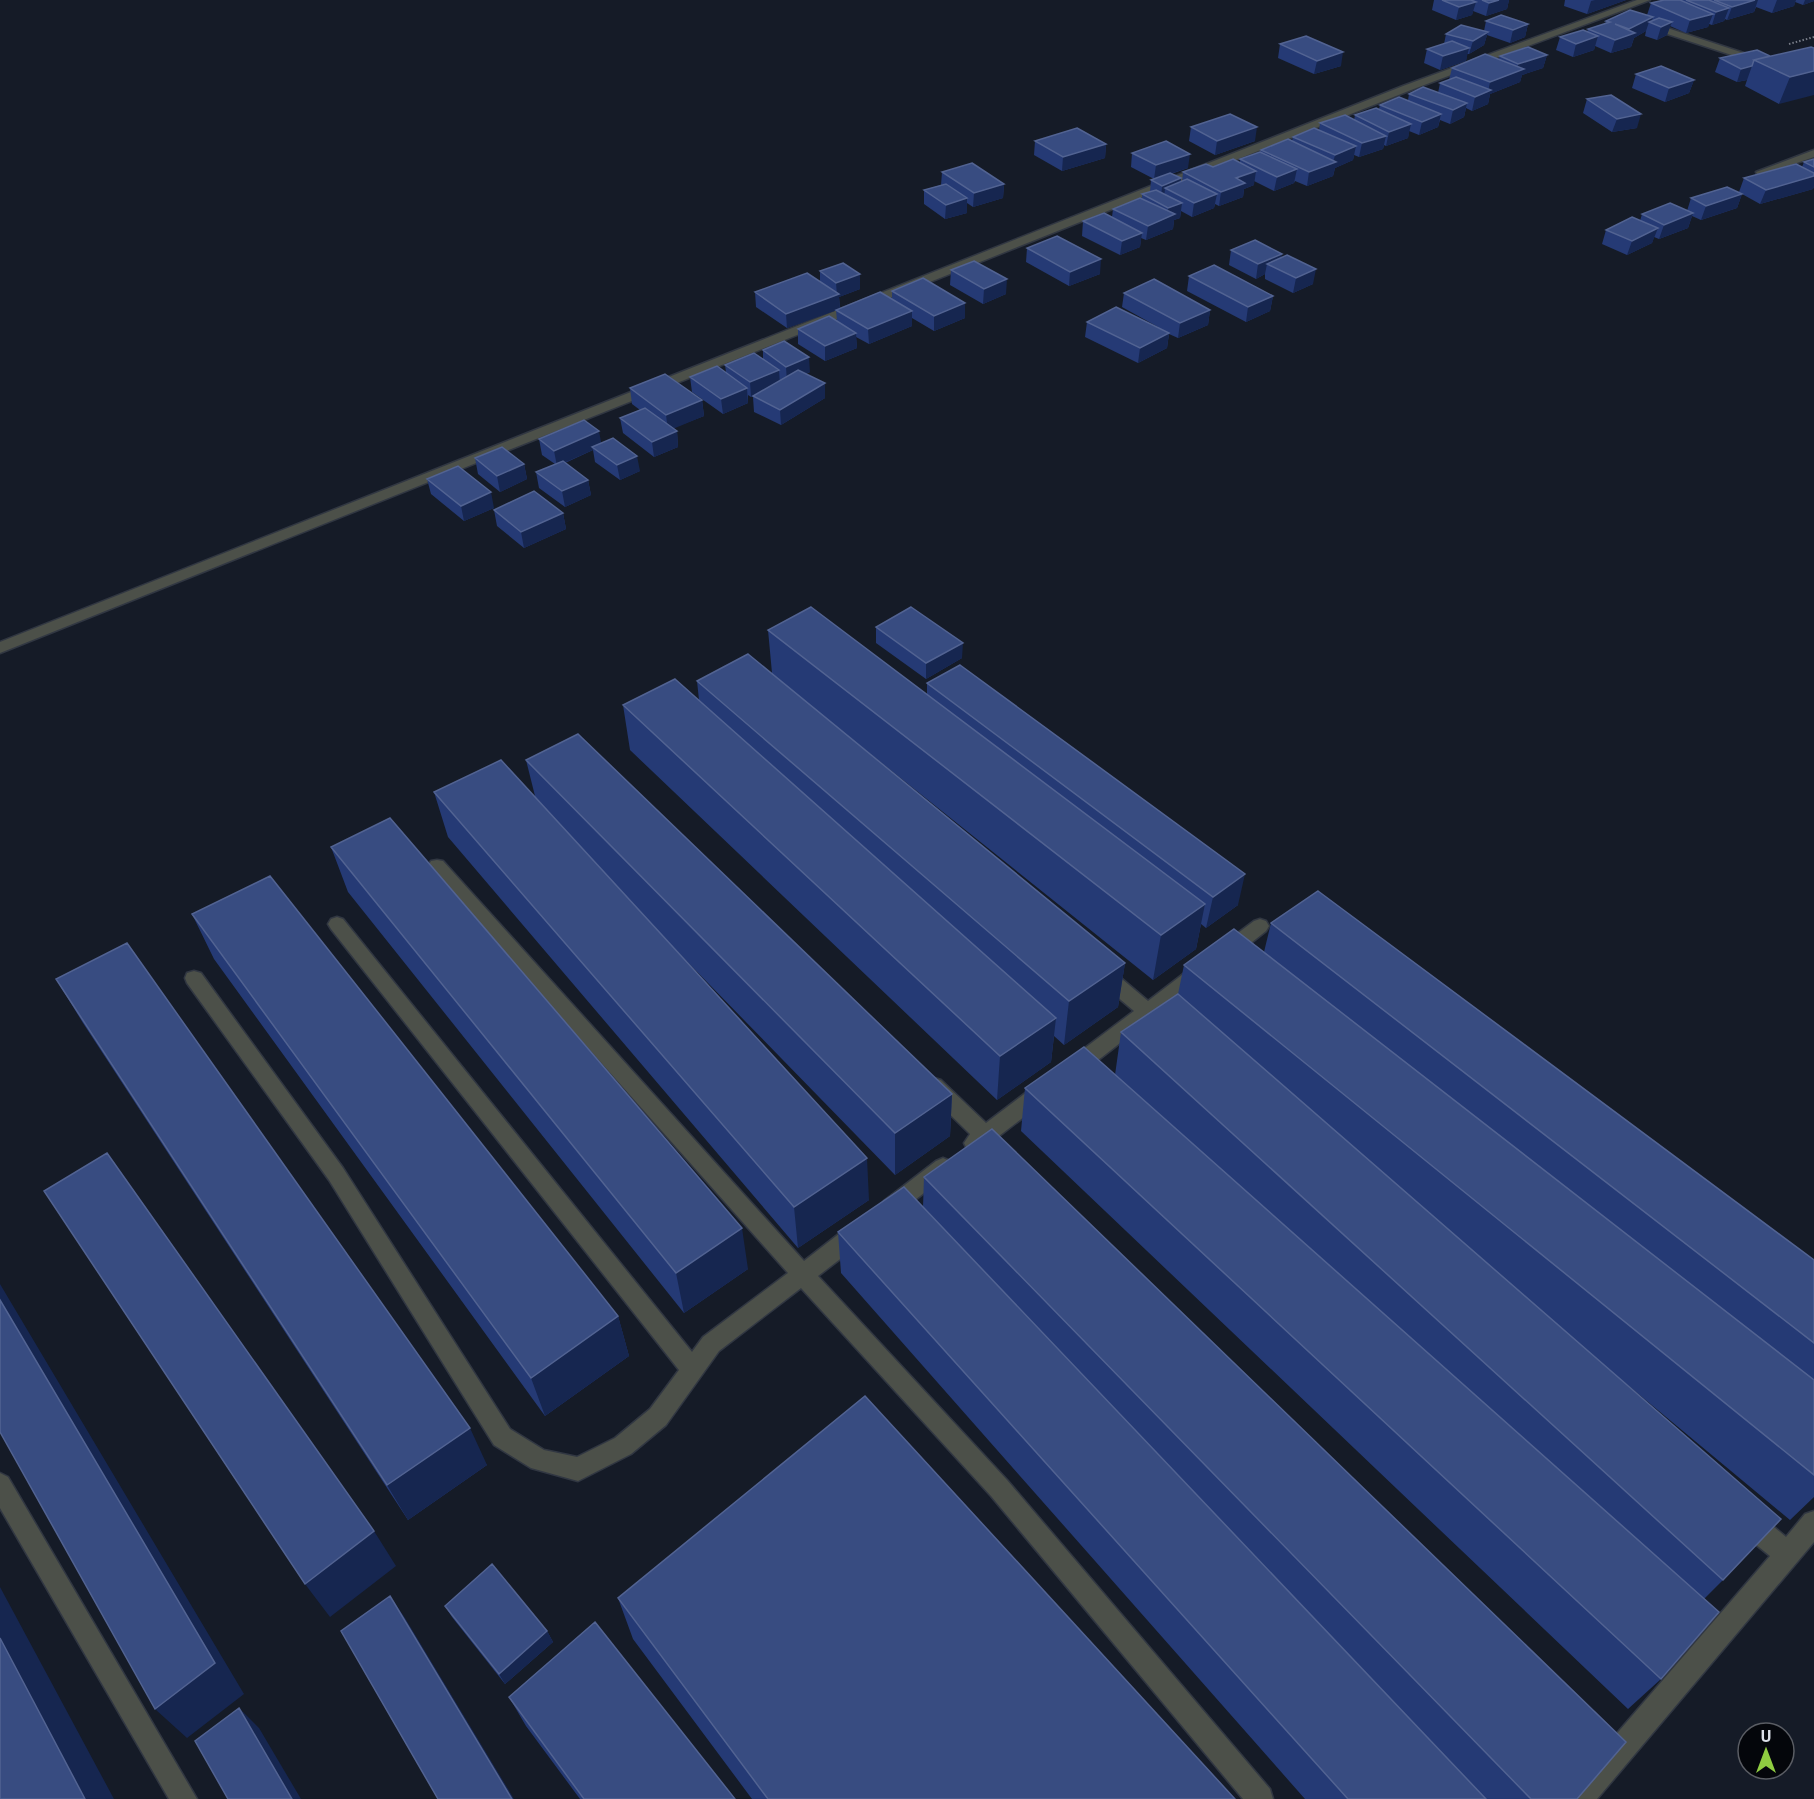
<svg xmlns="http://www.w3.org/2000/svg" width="1814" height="1799" font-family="Roboto,sans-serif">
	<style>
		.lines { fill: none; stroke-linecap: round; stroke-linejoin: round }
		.service-casing { stroke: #313742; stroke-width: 3 }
		.minor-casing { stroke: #313742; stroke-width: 3 }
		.path { stroke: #777c87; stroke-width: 2; stroke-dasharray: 1.5 2; stroke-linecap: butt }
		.service { fill: #4c5049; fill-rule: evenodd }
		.minor { fill: #4c5049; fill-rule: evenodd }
		.wall { fill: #253a75 }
		.shaded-wall { fill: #162650 }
		.building { fill: #384c81; stroke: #526392; stroke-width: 1.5 }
	</style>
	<rect width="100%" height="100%" fill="#151b27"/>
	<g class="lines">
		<defs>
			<path id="service" d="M437,860L443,861L804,1261L849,1226L857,1224L865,1226L868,1233L865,1240L818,1276L1007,1480L1270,1789L1273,1799H1243L991,1496L801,1288L719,1351L666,1425L631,1454L578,1481L531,1468L494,1445L329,1180L187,983L185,978L187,973L194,971L201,973L343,1168L510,1429L544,1450L577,1457L615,1438L650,1409L679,1370L331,929L328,924L331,919L337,917L343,919L692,1352L703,1337L788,1273L431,871L428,866L431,861Z
				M1260,919L1266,921L1269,926L1266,931L1232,958L1225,960L1218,958L1216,953L1218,948L1254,921Z
				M1102,966L1109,968L1148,1001L1191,968L1198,966L1205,968L1207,973L1205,978L1161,1011L1167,1019L1164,1024L1157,1027L1147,1022L1079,1075L1072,1077L1065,1075L1062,1069L1065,1063L1134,1011L1095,978L1093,973L1095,968Z
				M934,1078L941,1080L986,1123L1036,1085L1043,1083L1050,1085L1053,1091L1050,1097L999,1136L1002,1142L999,1148L992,1151L984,1147L974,1152L967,1149L964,1143L970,1134L927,1092L924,1086L927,1080Z
				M943,1158L950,1161L953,1167L950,1173L898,1213L891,1216L884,1213L880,1207L884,1201L936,1161Z
				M0,1473L8,1477L197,1799H169L0,1508Z
				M1747,1509L1756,1512L1786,1537L1805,1514L1814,1511V1542L1597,1799H1566L1569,1789L1770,1556L1738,1530L1735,1521L1738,1512Z"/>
			<path id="minor" d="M1637,0H1650L1411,90L0,653V642L1403,86Z
				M1646,21L1762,59L1764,61L1756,63L1643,26L1641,24Z
				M1814,150V157L1765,174H1757L1756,172Z"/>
		</defs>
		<use href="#service" class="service-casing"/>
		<use href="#minor" class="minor-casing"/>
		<path class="path" d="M1789,44L1814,37"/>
		<use href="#service" class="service"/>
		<use href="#minor" class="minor"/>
	</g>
	<path class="wall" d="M1434,0H1509L1507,9L1486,16L1473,11L1472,15L1456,20L1432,10Z
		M1565,0H1626L1587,14L1564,6Z
		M1664,0H1814V1L1803,5L1795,2L1794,6L1772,13L1756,7L1754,12L1727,20L1725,19L1724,21L1712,25L1709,24L1708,27L1686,33L1670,26L1667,35L1657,40L1645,36L1646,31L1634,38L1631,47L1611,53L1595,46L1594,50L1573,57L1556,50L1560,37L1587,32L1588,29L1605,24L1606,21L1647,15L1651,3Z
		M1486,21L1528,24L1525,37L1510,43L1487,35L1484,45L1469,54H1467L1466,61L1440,70L1424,63L1427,49L1444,44L1446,34L1484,31Z
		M1280,44L1341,66L1314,74L1278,58Z
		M1814,48L1779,104L1745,86L1747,80L1737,82L1715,72L1720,58L1770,56Z
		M1547,55L1543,68L1522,75L1520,82L1490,94L1488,104L1472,111L1466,108L1464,117L1450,124L1440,120L1438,127L1419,135L1409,131L1408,138L1386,146L1384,145L1383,149L1359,157L1354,155L1353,160L1335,168L1333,176L1307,186L1295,181L1294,183L1274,191L1254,181V185L1244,189L1243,197L1219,206L1215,204L1214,208L1192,217L1181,211L1180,218L1174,220L1173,229L1146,240L1141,238L1140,247L1120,255L1082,236L1083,221L1112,217L1113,209L1142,199V194L1150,192L1151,180L1154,179L1131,167L1132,153L1188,168L1171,174L1181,178V182H1182L1183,172L1240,163V159L1260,152L1261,150L1292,141L1293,137L1319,131L1320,123L1354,120L1355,115L1379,109L1380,105L1408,100L1409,94L1438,93L1440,83L1449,80L1452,68L1499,59L1500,56Z
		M1636,74L1694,80L1689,93L1665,102L1632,88Z
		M1587,99L1637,128L1612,132L1583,113Z
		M1191,127L1255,141L1215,155L1189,141Z
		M1035,141L1106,144L1105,158L1062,171L1034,155Z
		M1814,159V186L1813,189L1760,204L1742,194L1737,208L1701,220L1692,216L1688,228L1659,239L1654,237L1652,243L1627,255L1602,244L1606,230L1640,221L1642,214L1687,211L1691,198L1739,192L1744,178L1802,167L1804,162Z
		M942,172L1004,184L1003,198L973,207L967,203V213L945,219L924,204V190L941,185Z
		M1027,248L1100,274L1069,286L1026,262Z
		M1231,250L1282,254L1281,257L1313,284L1293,293L1265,279V274L1256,279L1229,265Z
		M951,270L1006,294L983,304L950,285Z
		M820,271L860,289L839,297L840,308L892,300V291L965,318L934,331L912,318V326L869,344L856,337L857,348L825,361L798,344V329L837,321L836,310L787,328L756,307L755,292L820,281Z
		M1189,276L1273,296L1270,311L1246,322L1187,291Z
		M1124,293L1210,310L1208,325L1178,338L1169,334L1167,348L1138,363L1085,337L1087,322L1158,327L1122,307Z
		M763,350L810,372L806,374L825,383V398L781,425L754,412L753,397H751L748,395V403L723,414L692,392L690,377L726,372L725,365L763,359Z
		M630,388L702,400L704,416L673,428L677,431L678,447L654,457L623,433L620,418L640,410L632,404Z
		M539,439L601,443L640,471L620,480L595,462L593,450L565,463L588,480L591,495L565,507L539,488L536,472L555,464L542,455Z
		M475,458L524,464L527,479L500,492L478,474Z
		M427,479L494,508L464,521L431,494Z
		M494,510L563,513L566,529L524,548L497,526Z
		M876,627L962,658L926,679L876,643Z
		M768,630L927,695V683L1238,905L1206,928L1201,924L1196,949L1153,980L853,740L1125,963L1118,1007L1064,1045L1054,1036L1051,1062L997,1100L630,750L623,705L699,700L697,681L772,673Z
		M526,760L952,1094L950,1136L895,1175L668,942L869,1200L798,1248L448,837L434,792L535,796Z
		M331,847L748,1269L684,1313L348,892Z
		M192,914L618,1316L629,1356L545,1416L214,959Z
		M1271,923L1814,1260V1497L1790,1520L1624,1382L1723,1580L1704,1599L1661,1679L1628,1709L1021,1131L1025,1088L1115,1075L1121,1032L1178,994L1184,965L1264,952Z
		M56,979L487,1465L408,1520L83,1023Z
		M924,1177L1577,1799H1305L841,1273L838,1232L923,1207Z
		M618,1598L1235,1799H752L633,1639Z
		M445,1606L547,1631L553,1642L505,1684L452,1617Z
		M509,1697L735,1799H580L526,1726Z"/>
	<path class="shaded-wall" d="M1499,0H1509L1507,9L1486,16L1489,3Z
		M1595,0H1626L1587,14L1591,1Z
		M1755,0H1758L1754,12L1727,20L1732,7Z
		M1777,0H1796L1794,6L1772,13Z
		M1805,0H1814V1L1803,5Z
		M1476,2L1472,15L1456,20L1459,7Z
		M1729,8L1724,21L1712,25L1716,12Z
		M1713,14L1708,27L1686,33L1690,20Z
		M1653,17L1651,23L1649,22L1646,31L1634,38L1631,47L1611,53L1615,40L1627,36L1629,29Z
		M1672,22L1667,35L1657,40L1661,27Z
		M1528,24L1525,37L1510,43L1513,30Z
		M1488,32L1484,45L1469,54L1473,41Z
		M1598,36L1594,50L1573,57L1576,44Z
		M1469,48L1466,61L1440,70L1443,56Z
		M1343,52L1341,66L1314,74L1317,61Z
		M1547,55L1543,68L1522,75L1520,82L1490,94L1488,104L1472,111L1475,97L1488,92L1490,82L1517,72L1518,64Z
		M1752,66L1747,80L1737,82L1741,69Z
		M1814,71V95L1779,104L1790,77Z
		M1694,80L1689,93L1665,102L1669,88Z
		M1467,103L1464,117L1450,124L1453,110Z
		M1441,114L1438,127L1419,135L1422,122Z
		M1641,114L1637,128L1612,132L1617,119Z
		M1411,124L1408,138L1386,146L1389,132Z
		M1257,127L1255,141L1215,155L1217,141Z
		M1386,136L1383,149L1359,157L1362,143Z
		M1106,144L1105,158L1062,171L1063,157Z
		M1356,146L1353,160L1335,168L1333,176L1307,186L1309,172L1333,163L1335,155Z
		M1190,154L1188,168L1154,179L1156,165Z
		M1297,169L1294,183L1274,191L1277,177Z
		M1256,171L1254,185L1244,189L1243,197L1219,206L1221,192L1236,178Z
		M1814,176V186L1813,189L1760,204L1766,190Z
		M1181,178L1179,192L1165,188L1164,199L1161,200L1162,186Z
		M1004,184L1003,198L973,207L974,193Z
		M1217,194L1214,208L1192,217L1194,203Z
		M1742,194L1737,208L1701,220L1706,206Z
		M967,198V213L945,219L946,205Z
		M1182,203L1180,218L1174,220L1173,229L1146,240L1148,226L1167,218L1168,208Z
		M1693,213L1688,228L1659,239L1664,225Z
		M1658,228L1652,243L1627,255L1632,241Z
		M1142,233L1140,247L1120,255L1122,241Z
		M1282,254L1279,268L1267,264L1265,274L1256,279L1258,264Z
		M1101,259L1100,274L1069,286L1070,272Z
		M1316,269L1313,284L1293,293L1296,278Z
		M860,274V289L839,297L840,309L787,328L786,314L837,295L836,283Z
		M1007,279L1006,294L983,304L984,289Z
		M1273,296L1270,311L1246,322L1248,307Z
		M965,303V318L934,331V316Z
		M1210,310L1208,325L1178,338L1180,323Z
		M912,311V326L869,344L868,329Z
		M856,333L857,348L825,361V346Z
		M1169,333L1167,348L1138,363L1140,348Z
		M809,357L810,372L787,382L786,367Z
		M779,370L780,385L751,397L750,382Z
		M825,383V398L781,425L780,410Z
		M747,388L748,403L723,414L721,399Z
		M702,400L704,416L668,431L666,415Z
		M599,431L602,447H592L593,450L557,466L554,451Z
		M677,431L678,447L654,457L652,442Z
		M637,456L640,471L620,480L617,465Z
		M524,464L527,479L500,492L497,476Z
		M588,480L591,495L565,507L562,491Z
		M491,492L494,508L464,521L461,506Z
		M563,513L566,529L524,548L521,532Z
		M963,643L962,658L926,679V663Z
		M1245,874L1238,905L1206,928L1213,897Z
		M1205,904L1196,949L1153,980L1161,935Z
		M1125,963L1118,1007L1064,1045L1069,1001Z
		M1056,1018L1051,1062L997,1100L1000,1056Z
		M952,1094L950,1136L895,1175V1133Z
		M867,1158L869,1200L798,1248L794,1207Z
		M742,1228L748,1269L684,1313L676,1273Z
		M0,1284L244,1694L187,1738L155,1709L0,1300Z
		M618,1316L629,1356L545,1416L531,1378Z
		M470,1428L487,1465L408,1520L387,1485Z
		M374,1531L396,1566L330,1617L305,1584Z
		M0,1587L114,1799H85L0,1638Z
		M390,1596L405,1618L514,1799H512Z
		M547,1631L553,1642L505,1684L499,1674Z
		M239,1708L259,1728L301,1799H292Z"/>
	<path class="building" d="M1442,0H1471L1476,2L1459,7Z
		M1482,0H1499L1489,3Z
		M1664,0H1680L1713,14L1690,20L1651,3Z
		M1686,0H1709L1729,8L1716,12Z
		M1714,0H1755L1732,7Z
		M1630,10L1653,17L1629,29L1615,24L1635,33L1615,40L1588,29L1610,22L1606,21Z
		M1501,15L1528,24L1513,30L1486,21Z
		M1659,18L1672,22L1661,27L1649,22Z
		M1461,25L1488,32L1473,41L1446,34Z
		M1583,30L1598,36L1576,44L1560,37Z
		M1306,36L1343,52L1317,61L1280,44Z
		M1452,41L1469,48L1443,56L1427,49Z
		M1528,47L1547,55L1518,64L1500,56Z
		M1811,47L1814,48V71L1790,77L1754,60Z
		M1757,50L1770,56L1754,60L1752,66L1741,69L1720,58Z
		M1485,54L1524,69L1490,82L1452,68Z
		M1661,66L1694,80L1669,88L1636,74Z
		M1456,77L1491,90L1475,97L1440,83Z
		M1423,87L1467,103L1453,110L1409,94Z
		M1611,95L1641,114L1617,119L1587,99Z
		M1399,97L1441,114L1422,122L1380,105Z
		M1376,108L1411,124L1389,132L1355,115Z
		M1230,114L1257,127L1217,141L1191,127Z
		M1345,115L1386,136L1362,143L1320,123Z
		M1077,128L1106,144L1063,157L1035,141Z
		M1314,128L1356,146L1335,155L1293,137Z
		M1288,139L1336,162L1309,172L1261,150Z
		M1166,141L1190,154L1156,165L1132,153Z
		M1260,152L1297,169L1277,177L1240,159Z
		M1233,159L1256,171L1236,178L1245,183L1221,192L1183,172L1206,164L1213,167Z
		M1814,159V167L1804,162Z
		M972,163L1004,184L974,193L942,172Z
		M1796,164L1814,173V176L1766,190L1744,178Z
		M1170,173L1181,178L1162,186L1151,180Z
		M1187,179L1217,194L1194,203L1165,188Z
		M946,184L967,198L946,205L924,190Z
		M1727,187L1742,194L1706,206L1691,198Z
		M1156,190L1182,203L1168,208L1142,194Z
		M1140,198L1175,214L1148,226L1113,209Z
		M1670,203L1693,213L1664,225L1642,214Z
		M1104,213L1142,233L1122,241L1083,221Z
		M1632,217L1658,228L1632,241L1606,230Z
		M1057,236L1101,259L1070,272L1027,248Z
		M1255,240L1282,254L1258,264L1231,250Z
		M1287,255L1316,269L1296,278L1267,264Z
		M974,261L1007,279L984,289L951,270Z
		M843,263L860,274L836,283L820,271Z
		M1214,265L1273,296L1248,307L1189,276Z
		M807,273L839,294L786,314L755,292Z
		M923,278L965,303L934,316L892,291Z
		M1154,279L1210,310L1180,323L1124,293Z
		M880,292L912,311L868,329L836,310Z
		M1116,307L1169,333L1140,348L1087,322Z
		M829,316L856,333L825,346L798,329Z
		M784,341L809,357L786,367L763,350Z
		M754,353L779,370L750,382L725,365Z
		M717,366L747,388L721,399L690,377Z
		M798,370L825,383L780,410L753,396Z
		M665,374L702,400L666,415L630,388Z
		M645,408L677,431L652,442L620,418Z
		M584,420L599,431L554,451L539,439Z
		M613,438L637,456L617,465L592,447Z
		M502,447L524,464L497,476L475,458Z
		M563,461L588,480L562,491L536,472Z
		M458,466L491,492L461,506L427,479Z
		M534,491L563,513L521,532L494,510Z
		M811,607L1205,904L1161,935L768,630Z
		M911,607L963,643L926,663L876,627Z
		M748,654L1125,963L1069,1001L697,681Z
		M960,665L1245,874L1213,897L927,683Z
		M675,679L1056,1018L1000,1056L623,705Z
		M578,734L952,1094L895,1133L526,760Z
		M501,760L867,1158L794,1207L434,792Z
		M390,818L742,1228L676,1273L331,847Z
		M270,876L618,1316L531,1378L192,914Z
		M1318,891L1814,1260V1343L1271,923Z
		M1234,929L1814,1380V1475L1184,965Z
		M127,943L470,1428L387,1485L56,979Z
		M1178,994L1781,1519L1723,1580L1121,1032Z
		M1084,1047L1719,1612L1661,1679L1025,1088Z
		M992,1129L1626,1742L1577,1799H1531L924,1177Z
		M107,1153L374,1531L305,1584L44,1191Z
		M904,1187L1486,1799H1348L838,1232Z
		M0,1300L215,1663L155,1709L0,1432Z
		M865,1396L1235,1799H768L618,1598Z
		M492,1564L547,1631L499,1674L445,1606Z
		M390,1596L512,1799H438L341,1631Z
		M595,1622L735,1799H584L509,1697Z
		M0,1638L85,1799H0Z
		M239,1708L292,1799H228L195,1741Z"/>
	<g transform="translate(1766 1751)"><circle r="28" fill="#04060b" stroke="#5a5d64" stroke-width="1.5"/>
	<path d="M0-4.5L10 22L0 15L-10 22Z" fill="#8fcd41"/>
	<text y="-9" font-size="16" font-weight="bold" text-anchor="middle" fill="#dce0e9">U</text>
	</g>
</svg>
